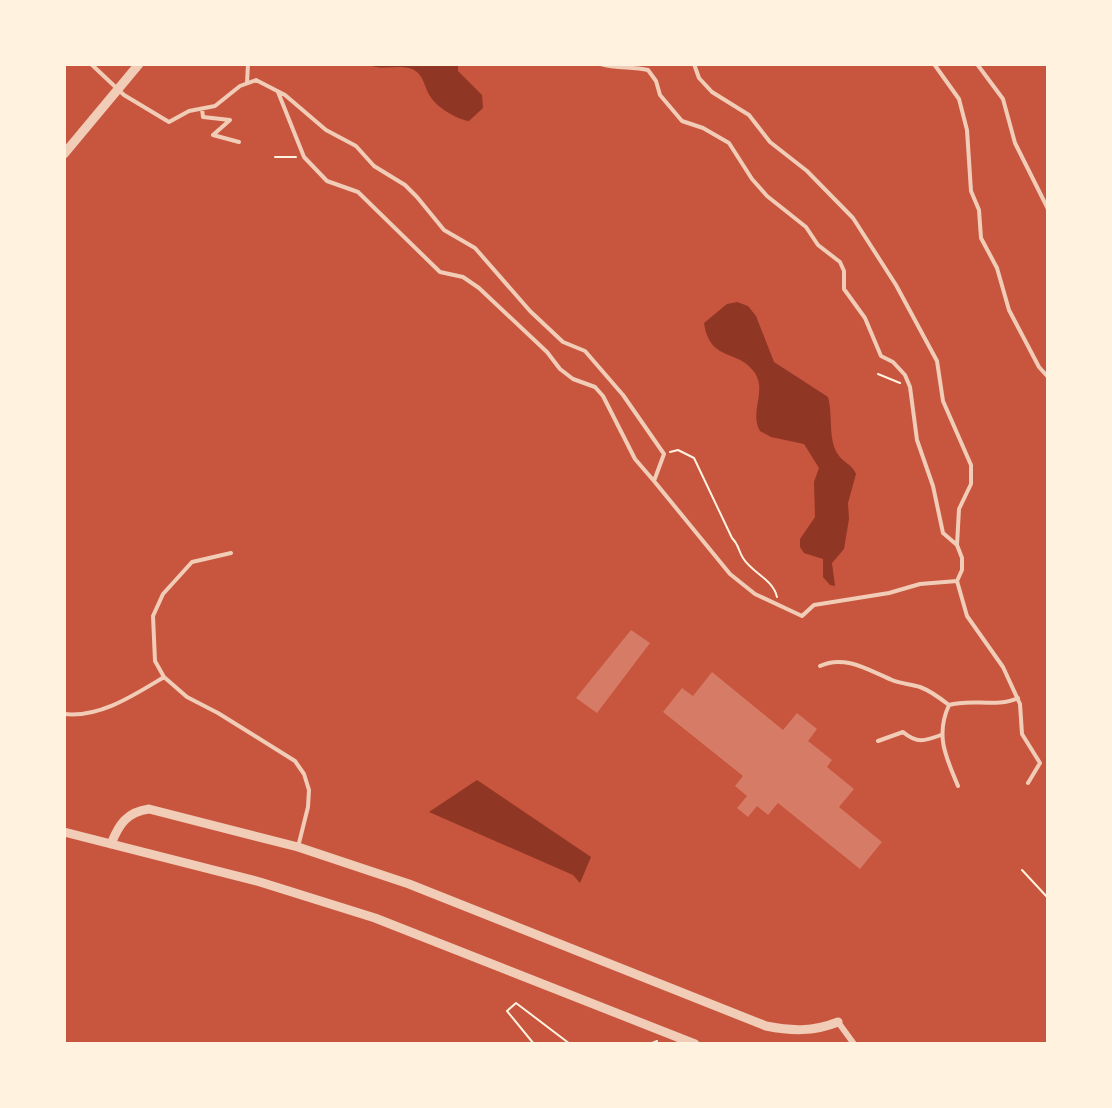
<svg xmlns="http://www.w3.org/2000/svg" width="1112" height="1108" font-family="Roboto,sans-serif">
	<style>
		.water { fill: #8f3625 }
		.building { fill: #d67c66 }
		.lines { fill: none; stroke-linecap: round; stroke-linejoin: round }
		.path { stroke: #fff3e0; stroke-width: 2 }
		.service { stroke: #f1ccb7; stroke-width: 4 }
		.minor { stroke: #f1ccb7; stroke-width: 6 }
		.tertiary { stroke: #f1ccb7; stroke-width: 9 }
	</style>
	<rect width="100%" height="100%" fill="#c8553d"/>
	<path class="water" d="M369,65H458V71L482,95L483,108L469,121C458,120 436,107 430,96C424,87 424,74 412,69C398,64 383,71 369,65Z
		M737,302L748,306L756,316L774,362L828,397C833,415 828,437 837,453C842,462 852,464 856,474L848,503L849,519L844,549L832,563L835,586L830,585L823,577V559L804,553L800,547V539L815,517L814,482L819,468L804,444L771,437L760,431C749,412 767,392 755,373C738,348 710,363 704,323L727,304Z
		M477,780L591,857L580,883L573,875L429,812Z"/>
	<path class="building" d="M631,630L650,643L597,713L576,698Z
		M712,672L783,730L797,713L817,729L808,741L832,760L827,767L854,789L839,807L882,842L860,869L778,803L768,815L757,806L748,817L737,808L747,796L735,786L743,776L663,712L682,688L693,696Z"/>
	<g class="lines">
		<path class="path" d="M275,157H296
			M878,374L900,383
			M670,452L678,450L694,458L732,538C739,545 738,550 743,558C752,573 773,579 777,597
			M1022,870L1048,898
			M534,1044L507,1011L516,1003L570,1044
			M650,1044L657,1041"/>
		<path class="service" d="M91,64L124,95L169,122L189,111L215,106L240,86L256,80L285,95L326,130L356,146L374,166L405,185L417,197L444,230L475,248L530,311L563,342L585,351L623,395L664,454L654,481L730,574L755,594L802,616L814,605L889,593L920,584L957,581L967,616L1003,667L1020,704L1022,734L1040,763L1028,783
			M601,64C617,69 632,66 648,70L656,81L660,95L682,121L703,128L729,143L752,179L767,196L806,227L818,245L840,262L844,271V289L865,318L881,356L893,362L905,375L910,387L917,440L933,486L943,533L957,545
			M694,64L699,78L712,92L749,115L770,142L807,171L853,218L896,285L937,361L943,401L971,465V484L959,509L957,545L962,558V570L957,581
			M934,64L959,99L967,130L971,191L979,210L981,238L997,268L1009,310L1039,367L1048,377
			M977,64L1003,99L1015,143L1048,209
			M247,83L248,64
			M278,92L304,157L327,181L358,192L440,272L463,277L479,288L547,352L560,369L573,379L595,387L603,396L635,459L654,481
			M202,109L203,117L230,120L213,135L239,142
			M231,553L192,562L163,594L153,616L155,661L164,677L187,697L218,713L295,761L304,774L309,790L308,807L298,847
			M820,666C845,654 870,671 892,680C901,684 911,684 920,687C931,691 940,698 949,705
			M64,714C100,718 134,695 164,677
			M878,741L903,732C917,744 925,741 941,735
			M958,786C946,757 935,736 949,705C971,698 997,708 1018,698"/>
		<path class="minor" d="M838,1022L854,1044"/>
		<path class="tertiary" d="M64,154L139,64
			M64,832L260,882L375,918L695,1044
			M111,844C119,824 127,812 149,809L298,847L409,884L766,1026C791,1031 813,1032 838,1022"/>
	</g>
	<rect width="1112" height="1108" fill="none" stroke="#fff3e0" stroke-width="132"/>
</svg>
